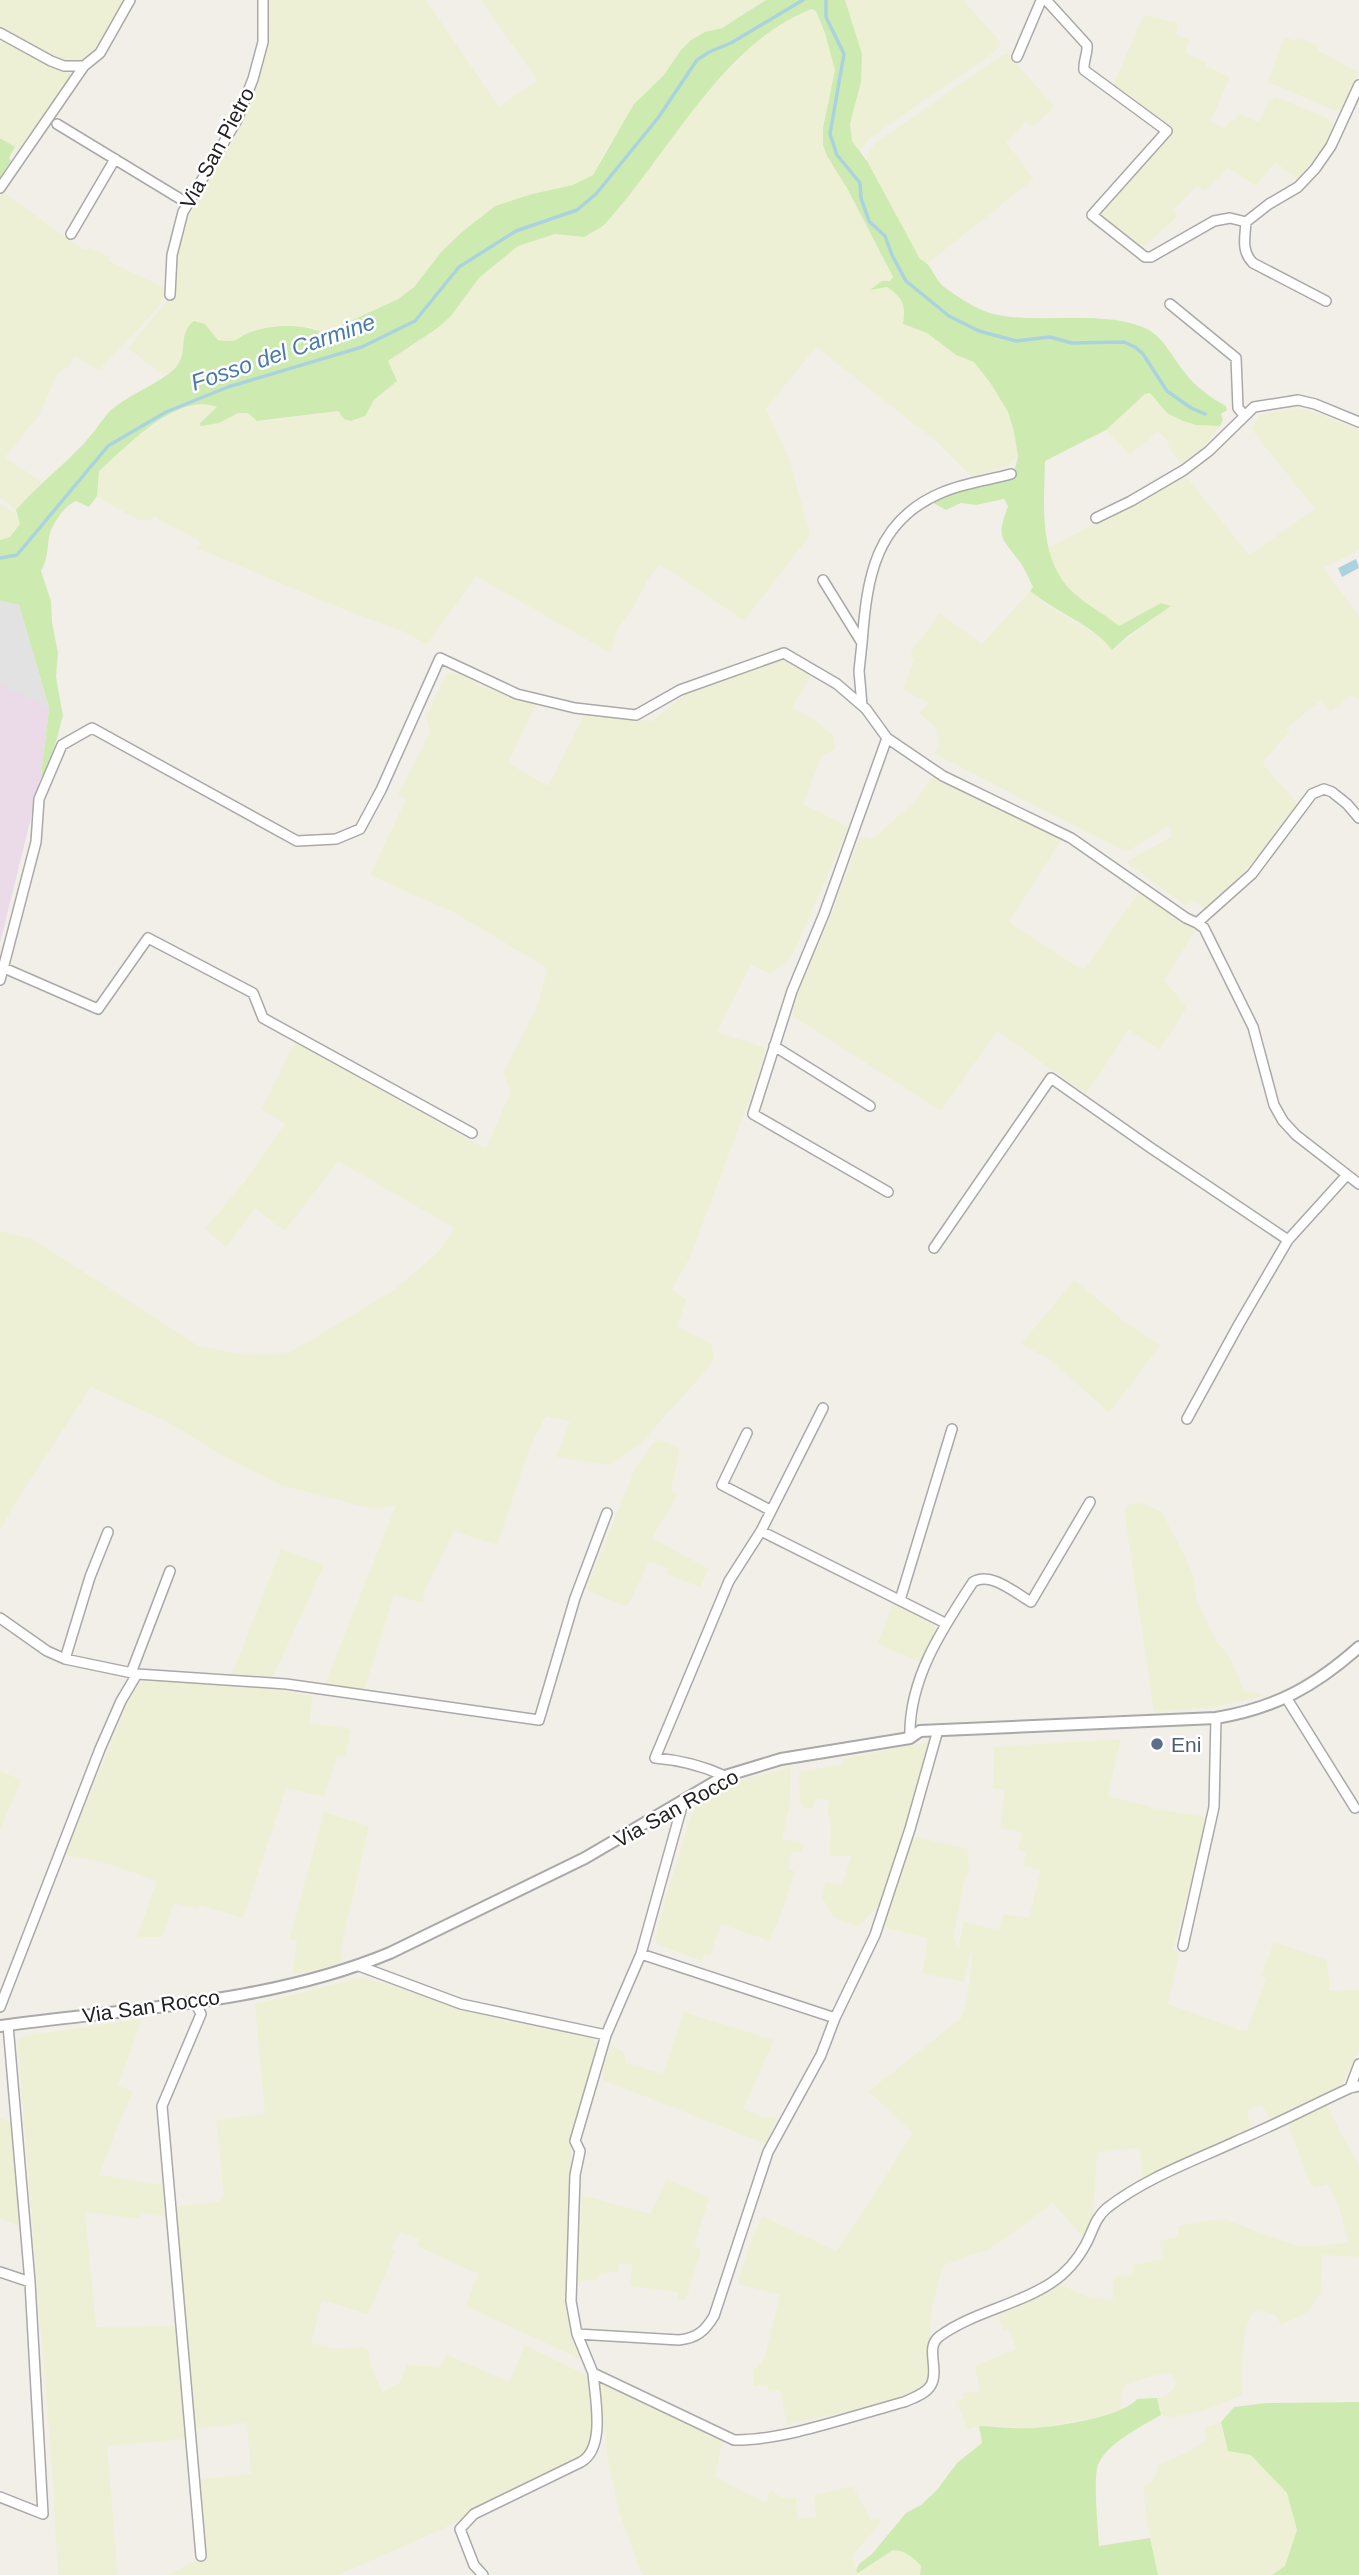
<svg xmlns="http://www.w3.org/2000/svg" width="1359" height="2575" font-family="Helvetica,sans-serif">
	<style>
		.industrial { fill: #ebdbe8 }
		.farmland { fill: #eef0d5 }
		.grass { fill: #cdebb0 }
		.parking { fill: #e2e2e2 }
		.water { fill: #aad3df }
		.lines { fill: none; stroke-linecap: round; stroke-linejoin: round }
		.stream { stroke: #aad3df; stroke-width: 3.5 }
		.minor-casing { stroke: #a9a9a9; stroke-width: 12 }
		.tertiary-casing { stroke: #a9a9a9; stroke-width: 14 }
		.minor { stroke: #fff; stroke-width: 9 }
		.tertiary { stroke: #fff; stroke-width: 10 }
		.service-dot { fill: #5c6f8a; stroke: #fff; stroke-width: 2.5 }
		.labels { text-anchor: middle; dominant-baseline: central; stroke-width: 5; stroke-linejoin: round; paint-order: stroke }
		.street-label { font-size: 21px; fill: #222; stroke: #fff }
		.service-label { font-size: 21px; fill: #4e5e75; stroke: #fff; text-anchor: start }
		.water-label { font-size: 23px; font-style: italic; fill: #4a7aab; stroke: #fff }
	</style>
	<rect width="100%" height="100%" fill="#f2efe9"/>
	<path class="industrial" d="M0,601L49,708L41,777L0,943Z"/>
	<path class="farmland" d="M0,0H127L103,40L93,53L76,63H67L52,57L0,29Z
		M268,0H426L499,107L537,80L481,0H766L722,28L705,32L691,40L681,50L663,76L642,95L601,158L598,170L593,175L573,185L532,194L495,206L462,232L442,251L414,287L398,299L325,333L311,327L251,331L234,342H230L214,338L205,324L183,340L180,362L164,376L128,348L173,293L181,227L235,137L252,99L266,51Z
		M845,0H963L997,38L1000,46L993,53L870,138L860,151L852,141L850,124L861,82L852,26Z
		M812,9L816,11L825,33L835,70L823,128L827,156L847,188L893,278L890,281H882L872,289L887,287L900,296L906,310L904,324L927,333L956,355L974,362L991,384L1008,412L1014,432L1018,456L1007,466L972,477L938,443L816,347L766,409L790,461L810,535L744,621L660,564L649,578L632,610L618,628L611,651H607L476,576L427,644L402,631L340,608L197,548L200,544L197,539L158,519L156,515L151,520H137L97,496L99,471L128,444L178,409L210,404L218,407L203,419L219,423L238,413H248L253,418L267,421L338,411L344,419L374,400L397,381L387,361L439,327L451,316L479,278L518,246L555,234L584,237L603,226L707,92L764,34L795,15Z
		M1144,15L1178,23L1176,34L1190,40L1185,53L1206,62V66L1230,77L1211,121L1225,128L1230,120L1234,121L1238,114L1259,122L1269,101L1276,97L1329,119L1334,126L1328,143L1297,179L1275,162L1256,186L1228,168L1204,191L1197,186L1173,210L1178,216L1141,249L1098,213L1172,131L1112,87Z
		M0,37L78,70L76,80L18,150L0,138Z
		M1284,37L1296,41L1298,38L1319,46L1318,50L1359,73L1342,112L1333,110L1268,82Z
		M1004,54H1008L1053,105L1050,112L1034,126L1025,122L1006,142L1034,179L928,263L920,259L883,195L867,161V154L875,143Z
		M3,192L84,250H87L89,247L109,257L108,261L166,288L161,303L148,319L99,370L74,356L68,367L58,373L38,417L5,457L42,482L16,510L0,498V196Z
		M1150,393L1167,413L1183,421L1196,425L1220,426L1204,447L1181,463L1168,446L1170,444L1158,431L1130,455L1106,430L1145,394Z
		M1296,408L1314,412L1359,430V550L1323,568L1359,616V700L1352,694L1330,712L1320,701L1287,728L1290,731L1262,763L1297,803L1261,854L1213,903L1204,908L1194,900L1186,906L1126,862L1172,836L1169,826L1131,849L1124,851L935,754L939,744L936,731L934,726L919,713L928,703L903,690L914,659L910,657L915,643L917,644L940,613L982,644L1030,591L1045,604L1104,639L1113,650L1170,606L1161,603L1119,626L1076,596L1058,577L1047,548L1155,493L1185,475L1249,555L1315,509L1251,429L1260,415Z
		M0,504L18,515L20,524L10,537L0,540Z
		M786,658L812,673L792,708L813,719L833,735L835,749L822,756L803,804L849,827L791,958L771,974L751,965L717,1032L766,1048L755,1084L691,1255L672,1290L686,1299L677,1327L711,1344L714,1358L709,1367L640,1444L611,1465L556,1457L570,1422L546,1416L530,1447L497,1545L454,1531L424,1591L423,1603L394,1595L364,1691L325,1684L396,1505L372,1509L281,1485L227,1458L166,1421L91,1387L22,1492L0,1530V1231L31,1238L199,1346L245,1355L291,1352L394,1290L438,1252L454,1228L338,1161L285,1231L255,1209L226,1247L205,1229L244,1182L285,1124L262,1109L295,1042L486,1149L510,1093L504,1072L538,1005L547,968L457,914L370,875L406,799L398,795L430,733L426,716L447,674H461L483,687L536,704L508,763L548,786L584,715L652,721L688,693Z
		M936,773L1063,837L1009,922L1081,969L1085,968L1141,889L1197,927L1164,981L1185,1004L1186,1009L1159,1050L1129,1030L1086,1094L997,1031L941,1111L794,1017L793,1008L804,975L828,923L861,835L870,839L875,837L914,802Z
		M1074,1280L1125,1322L1160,1345L1109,1413L1052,1361L1021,1344Z
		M660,1440L680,1448L671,1490L678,1494L652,1538L709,1569L700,1587L667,1574L668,1568L649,1562L627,1607L586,1590L635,1468L653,1443Z
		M1141,1502L1162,1512L1190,1567L1194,1579L1197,1602L1205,1619L1216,1641L1230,1657L1243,1689L1246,1692L1254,1691L1264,1696L1214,1707L1154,1712L1124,1510L1129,1504Z
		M281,1549L324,1565L273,1677L232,1674Z
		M894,1602L934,1624L935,1632L932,1641L921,1662L877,1644Z
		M147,1677L265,1687L313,1696L309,1723L351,1729L345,1757L337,1756L324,1797L286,1788L243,1918L199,1905L198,1909L174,1903L162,1937H137L157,1881L103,1862L65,1855L134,1688Z
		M1121,1739L1108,1796L1149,1806L1151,1808L1207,1817L1173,1950L1180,1952L1168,2004L1242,2031L1247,2030L1266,1978L1261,1975L1274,1942L1327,1960L1330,1991L1359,1990V2049L1348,2074L1343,2083L1332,2091L1270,2120L1262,2105L1247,2110L1251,2130L1142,2180L1140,2148L1097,2152L1093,2219L1085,2240L1053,2203L989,2250L970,2255L943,2266L932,2307L928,2356L932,2376L928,2390L909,2399L787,2424L780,2390L769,2392L767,2385L754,2386L753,2369L757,2368L764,2359L780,2295L738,2284L750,2243L762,2216L836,2251L866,2208L912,2133L869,2091L961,2018L967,2000L973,1951H971L964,1982L922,1973L928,1938L883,1927L911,1839L917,1837L967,1849L969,1869L964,1882L953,1938L958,1948L964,1922L998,1930L1004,1914L1029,1918L1041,1870L1023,1866L1026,1852L1018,1850L1022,1832L1000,1828L1005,1790L993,1788L994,1747Z
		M929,1742L910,1819L884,1899L858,1927L833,1917L822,1897L825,1882L842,1885L851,1856H829L831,1830L828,1812L829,1800L816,1798L813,1809L804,1808L800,1804L799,1772L843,1764V1759Z
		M791,1767L790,1804L782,1839L804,1844L802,1852L792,1851L788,1869L795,1871L782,1912L769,1941L721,1924L710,1956L705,1954L702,1961L659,1945L655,1941L665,1900L695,1803L723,1786H734L738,1781Z
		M0,1771L22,1780L0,1829Z
		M324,1812L369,1826L342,1944L341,1962L327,1968L292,1975L297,1940H289Z
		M363,1977L501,2020L589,2037L597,2044L571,2142L566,2300L571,2336L580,2359L466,2306L478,2274L417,2246L419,2239L400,2232L391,2249L395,2251L368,2314L322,2300L311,2343L333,2349L363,2347L368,2350L373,2372L383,2392L400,2382L407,2365L437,2367L442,2365L446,2354L506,2381L510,2380L525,2345L588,2376L593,2436L584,2455L508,2492L443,2529L338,2575H167L207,2555L201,2479L251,2474L247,2423L195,2429L175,2206L220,2202L224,2196L216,2120L265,2114L255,2004Z
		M684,2012L774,2040L743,2109L763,2117L777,2118L766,2144L603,2080V2070L611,2044L624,2053L626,2063L663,2074Z
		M142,2019L118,2085L133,2092L121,2118L99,2175L164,2185L167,2217L141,2213L140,2219L85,2212L96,2327L176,2326L186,2439L107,2446L118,2575H58L52,2469L18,2045L19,2039L25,2036Z
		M1324,2101L1359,2166V2257L1322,2255L1321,2292L1308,2312L1281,2325L1275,2315L1264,2311L1253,2312L1247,2324L1243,2347L1242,2395L1202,2411L1172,2417L1161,2415L1157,2398H1163L1173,2389L1176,2383L1171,2373L1152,2376L1127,2384L1123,2388L1121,2409L1100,2416L1043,2428L980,2426L967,2430L957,2401L964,2399L962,2393L980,2392L975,2366L1016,2349L1009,2329L1003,2331L998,2315L1059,2284L1091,2298L1113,2300V2281L1116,2276L1133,2275L1132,2265L1164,2259L1160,2241L1178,2237V2226L1201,2222L1224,2219L1297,2246H1322L1348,2242L1338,2204L1328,2184L1315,2188L1310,2184L1288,2125L1289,2120Z
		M0,2118L13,2122L22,2224L20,2226L0,2219Z
		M667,2179L709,2198L694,2246L701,2249L686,2300H677L678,2292L630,2286L632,2265L619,2263L617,2272L600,2273L598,2280L577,2281L582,2195L650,2214Z
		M601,2384H606L723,2439L715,2477L766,2503L770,2490L783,2498L796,2497L798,2519L816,2517L814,2495L853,2486L871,2520L880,2518L879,2525L852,2556L856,2571L859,2573L893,2550L898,2549L917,2561L921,2566L920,2575H642L618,2509L607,2453L599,2386Z
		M1221,2422L1224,2441L1251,2455L1287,2493L1297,2530L1285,2566L1272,2575H1158L1147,2523L1143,2486L1151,2482L1156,2474L1158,2465L1186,2453L1202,2443L1206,2440L1204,2428Z"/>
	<path class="grass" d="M766,0H845L862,54L861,82L850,124L852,141L867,161L920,259C933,265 933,277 943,286C954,295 981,312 994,314C1042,325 1105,309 1147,329C1164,338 1174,359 1185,373C1195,386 1212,399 1226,406L1227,410L1221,414L1223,420L1220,426L1196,425L1183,421L1167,413L1150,393L1145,394L1106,430L1045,461C1044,506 1038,562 1075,594C1088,606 1105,614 1119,626L1161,603L1171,606L1129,635L1112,650C1094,625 1055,612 1030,591L1033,587C1029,579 1025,569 1020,562C1001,536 996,539 1008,506L1004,499L976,505L961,503L946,510L930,501L942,494L1014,473L1018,456L1014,432L1008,412L991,384L974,362L956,355L927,333L903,324C906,305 903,298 887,287L870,290L882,281H890L893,277L847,188L827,156L823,145V128L835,70L825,33L816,11L812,9C722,42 666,159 603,226L584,237L555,234L518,246L479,278L451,316L439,327L388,361L397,381L374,400L365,416L351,421L344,419L338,411L257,421L248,413H238L219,423L201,426L199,424L217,407C178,391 126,447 99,471L97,496L89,507L76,501C65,505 51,525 49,537C47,551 48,558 41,571L51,601L52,622L58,653L56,677L63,716L48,770L41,777L49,708L19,605L0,601V540L10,537L20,524L16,510C39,483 70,461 92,434C100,424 106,413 116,406C134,392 159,384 175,368C189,354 177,333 194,321L205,324L218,340C243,344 235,336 254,331C277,324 303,324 325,333L398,299L414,287L442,251L462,232L495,206L532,194L573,185L593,175L634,104L663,76L681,50L691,40L705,32L722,28Z
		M0,138L15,147L9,158L11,161L0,178Z
		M1157,2398L1161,2415C1143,2425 1105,2445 1098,2465C1093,2479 1098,2529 1099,2546L1150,2538L1158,2575H920L921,2566C915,2558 902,2549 893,2550L858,2573L856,2571L859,2564L872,2554L906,2513L921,2505L937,2490L957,2463L982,2443L979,2426C1001,2427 1024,2430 1045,2427C1066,2425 1125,2415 1137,2399Z
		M1359,2402V2575H1272L1285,2566L1297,2530L1287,2493L1251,2455L1228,2451L1221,2422L1234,2407L1267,2403Z"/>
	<path class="parking" d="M0,601L19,605L49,708L0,684Z"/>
	<path class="water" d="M1356,559L1359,568L1342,577L1338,568Z"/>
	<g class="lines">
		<path class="stream" d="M826,0V17L844,54L830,134L837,155L860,183L861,198L869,221L885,236L892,255L906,281L949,316L979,331L1016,341L1050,337L1072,343L1124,342L1135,347L1143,354L1167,391L1191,408L1205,414
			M0,558L17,555L108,446L166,412L228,387L362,347L415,321L459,267L516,231L577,210L596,194L658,118L697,60L709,52L731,43L803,0"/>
		<defs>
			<path id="minor" d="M1046,0L1087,45C1088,54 1083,60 1084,70L1167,131L1092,215L1145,257H1151L1214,221L1230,218L1246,222
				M0,33L51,61L64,66H84L100,53L130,0
				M1017,57L1040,3
				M57,124L187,203
				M0,188L84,66
				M71,234L115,159
				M170,295L172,255L183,212L237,120L253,79L263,42V0
				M1326,301L1253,263C1241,251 1245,238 1246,222L1269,204L1298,187L1315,169L1331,146L1359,85
				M1170,304L1236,358L1238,408L1244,415
				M1096,518L1131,501L1184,470L1209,451L1254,407L1298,400L1315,404L1359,422
				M823,580L862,643L859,671L862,705
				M862,643C867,577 875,520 943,492C964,483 989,480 1011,474
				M887,738L824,914L792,991L753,1114L888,1192
				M1197,923L1204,928L1253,1027L1274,1105L1283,1121L1296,1135L1359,1184
				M4,968L98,1009L148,938L253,993L263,1018L472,1133
				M0,980L36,842L39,799L62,745L92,728L297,841L336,839L360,829L381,790L440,658L517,694L575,708L636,715L680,690L784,653L837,684L866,709L887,738L943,776L1071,838L1186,918L1197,923L1252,874L1312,794L1324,789L1332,792L1347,804L1359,818
				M774,1046L870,1106
				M934,1248L1051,1078L1151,1148L1288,1240
				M1187,1419L1239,1324L1288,1240L1346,1176
				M747,1433L722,1485L770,1510
				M761,1531L945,1623
				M900,1600L952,1429
				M0,1618L47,1651L65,1659L137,1674L286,1684L539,1720L575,1598L607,1513
				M65,1659L90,1577L108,1532
				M131,1673L170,1571
				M1287,1699L1355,1808
				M910,1738C908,1680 942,1629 973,1582C991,1571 1015,1593 1031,1602L1090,1502
				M725,1776C701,1765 680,1760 655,1758L729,1581L761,1531L823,1408
				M684,1799L641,1954L606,2035L575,2141L580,2151L575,2175L571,2301L577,2334L593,2373L734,2440C783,2441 855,2415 904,2402C913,2398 926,2394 931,2385C940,2369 924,2347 940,2336C973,2312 1018,2305 1051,2283C1065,2274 1078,2259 1086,2244C1093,2231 1095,2218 1107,2208C1147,2177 1194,2161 1239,2140C1277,2124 1313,2105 1350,2088L1359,2086
				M1183,1946L1214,1807L1216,1718
				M641,1954L835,2018
				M359,1966L461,2004L606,2035
				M195,2002L201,2014L162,2106L201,2556
				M0,2007L100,1749L121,1701L137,1674
				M1350,2088L1359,2064
				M0,2272L30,2282
				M577,2334L679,2340C697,2338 705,2331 714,2316L768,2152L821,2055L835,2018L875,1935L910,1829L938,1730
				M0,2497L43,2514L30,2282L8,2025
				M483,2575L474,2565L460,2529L474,2514L581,2462C606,2448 595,2398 593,2373"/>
			<path id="tertiary" d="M0,2026C130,2008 267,2004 390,1953L585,1858L725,1776L781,1759L910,1738L920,1731L1216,1718C1275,1708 1314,1687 1359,1647"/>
		</defs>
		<use href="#minor" class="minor-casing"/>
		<use href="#tertiary" class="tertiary-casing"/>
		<use href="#minor" class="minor"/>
		<use href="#tertiary" class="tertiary"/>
	</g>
	<circle class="service-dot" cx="1157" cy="1744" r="7"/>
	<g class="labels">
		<g class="street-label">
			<text transform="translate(217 148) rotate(-62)">Via San Pietro</text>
			<text transform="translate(676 1808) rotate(-29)">Via San Rocco</text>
			<text transform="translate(151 2006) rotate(-8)">Via San Rocco</text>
		</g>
		<g class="service-label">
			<text x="1171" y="1744">Eni</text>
		</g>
		<g class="water-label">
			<text transform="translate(283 352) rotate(-19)">Fosso del Carmine</text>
		</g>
	</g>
</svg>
